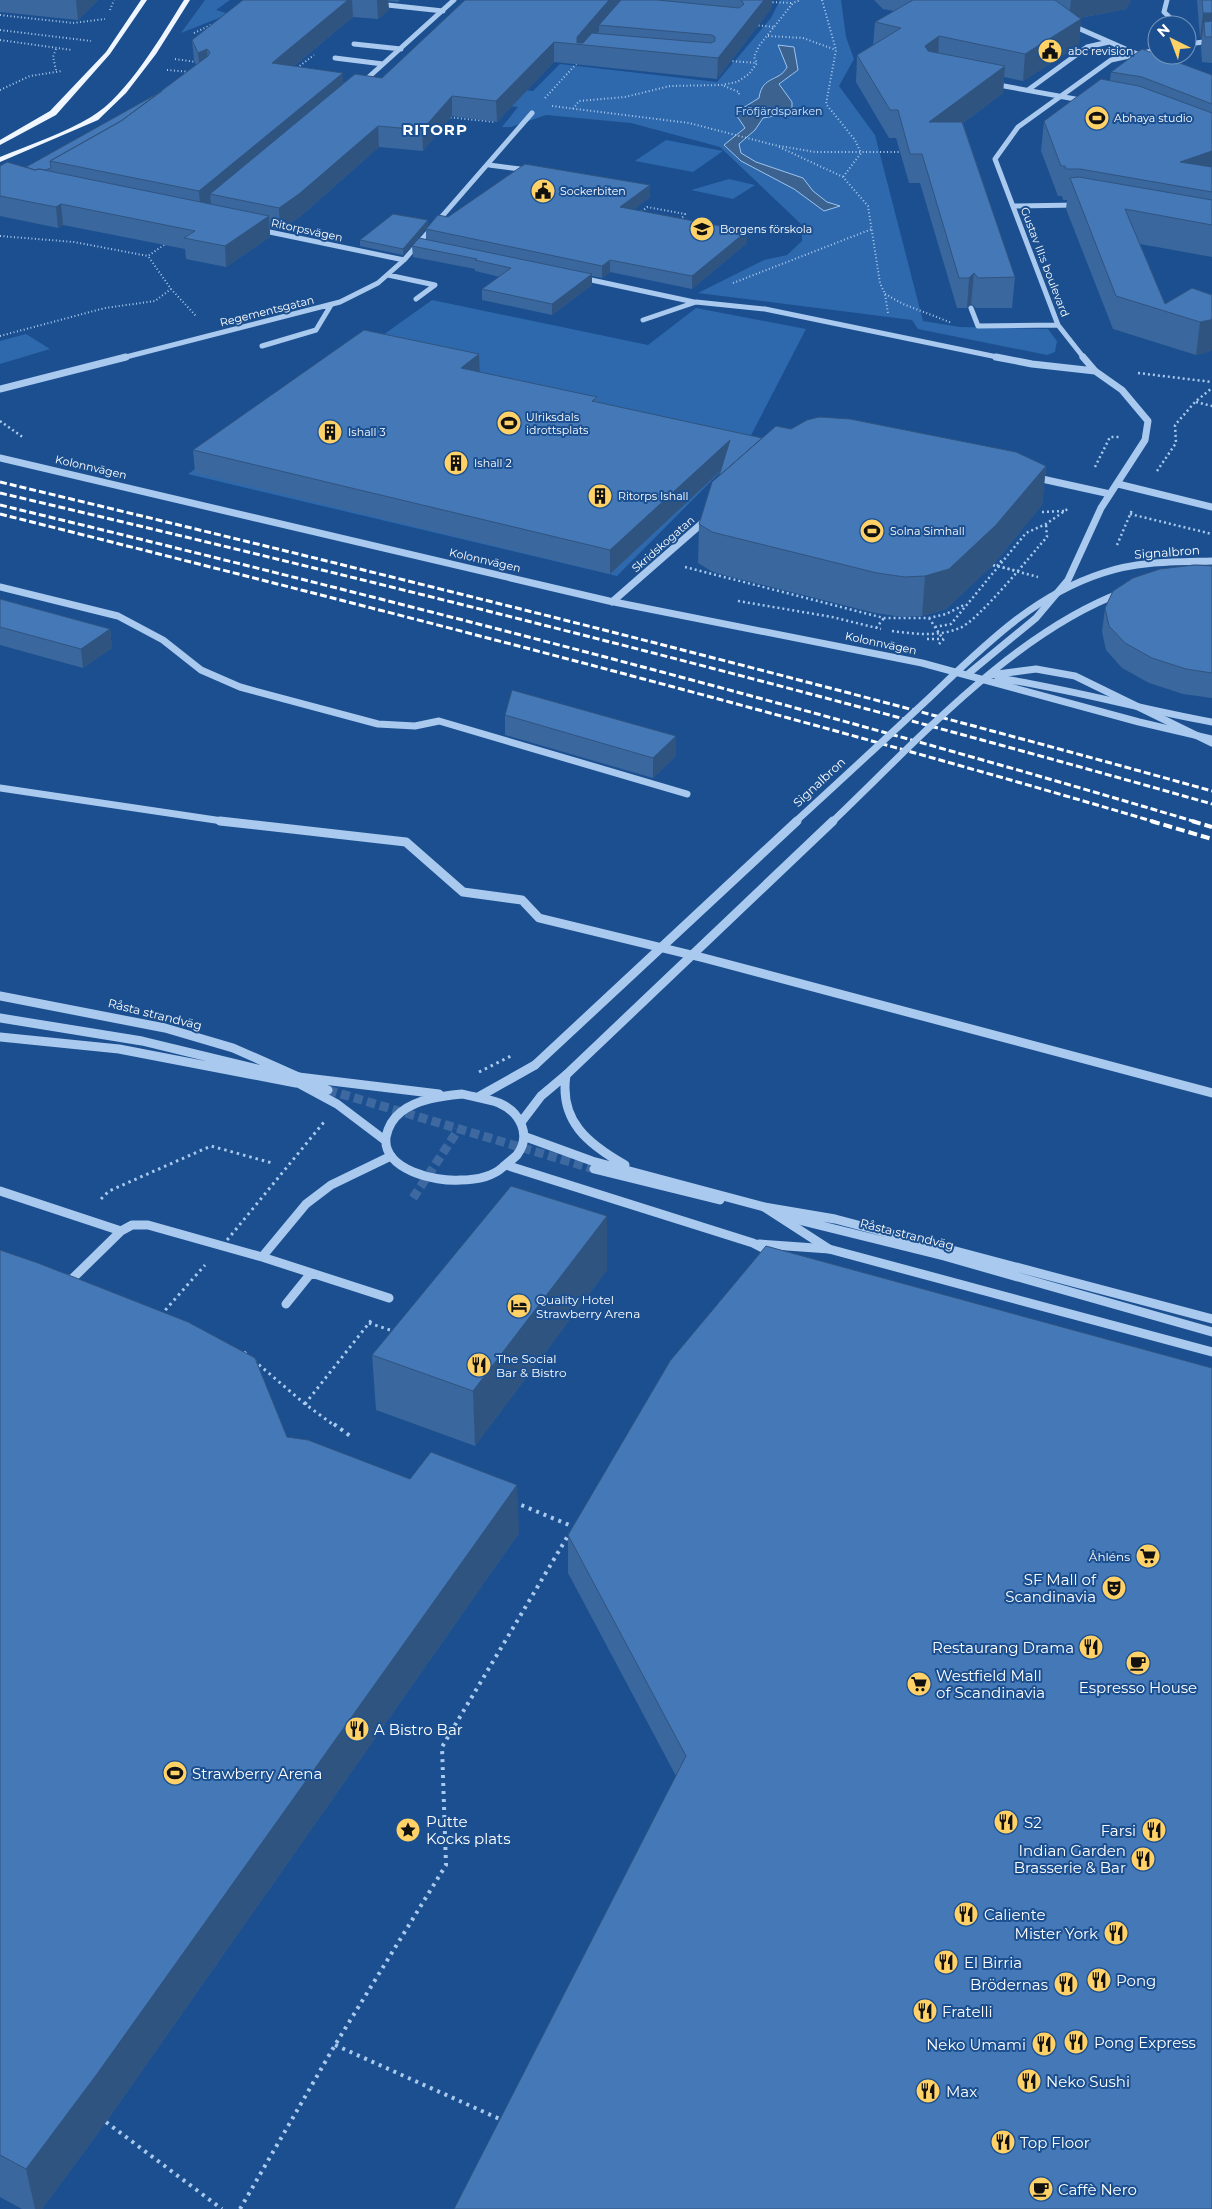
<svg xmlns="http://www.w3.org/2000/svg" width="1212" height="2209" font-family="Montserrat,sans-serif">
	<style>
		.green { fill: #2e69ad }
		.water { fill: #3c6290; stroke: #9cc4f0 }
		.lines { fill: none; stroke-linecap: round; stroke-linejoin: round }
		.minor-tunnel { stroke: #3d69a0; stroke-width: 9; stroke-dasharray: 9 4.5; stroke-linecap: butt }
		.path-far3 { stroke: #a9c9ee; stroke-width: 2; stroke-dasharray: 1 2.5; stroke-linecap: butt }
		.path-far2 { stroke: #a9c9ee; stroke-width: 2.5; stroke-dasharray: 2 3; stroke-linecap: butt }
		.path-far1 { stroke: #a9c9ee; stroke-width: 3; stroke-dasharray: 2.5 4; stroke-linecap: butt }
		.path { stroke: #a9c9ee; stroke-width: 4; stroke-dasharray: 3 5; stroke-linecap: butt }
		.minor-far2 { stroke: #a9c9ee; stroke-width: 5 }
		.minor-far1 { stroke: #a9c9ee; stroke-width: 7 }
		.minor { stroke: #a9c9ee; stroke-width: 9 }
		.major { fill: #f0f6ff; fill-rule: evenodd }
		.rail-far1 { stroke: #fff; stroke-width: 3; stroke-dasharray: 7 3; stroke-linecap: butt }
		.rail { stroke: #fff; stroke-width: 4; stroke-dasharray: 9 4; stroke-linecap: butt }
		.path-bridge-far1 { stroke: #a9c9ee; stroke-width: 2.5; stroke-dasharray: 2 3; stroke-linecap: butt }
		.path-bridge { stroke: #a9c9ee; stroke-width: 3; stroke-dasharray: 2.5 4; stroke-linecap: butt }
		.minor-bridge-far1 { stroke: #a9c9ee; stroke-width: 7 }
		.minor-bridge { stroke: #a9c9ee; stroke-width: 9 }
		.wall { fill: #3a679d }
		.shaded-wall { fill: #305480 }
		.building { fill: #4478b7; stroke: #305480 }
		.labels { text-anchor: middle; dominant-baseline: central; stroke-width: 4; stroke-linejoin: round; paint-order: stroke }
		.far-poi-label { font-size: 11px; fill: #fff; stroke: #1b4f8f; text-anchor: start }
		.far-park-label { font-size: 11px; fill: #cfe3fa; stroke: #1b4f8f }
		.far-street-label { font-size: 11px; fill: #fff; stroke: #1b4f8f }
		.street-label { font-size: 12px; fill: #fff; stroke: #1b4f8f }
		.poi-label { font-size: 12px; fill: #fff; stroke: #1b4f8f; text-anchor: start }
		.far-district-label { font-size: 15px; font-weight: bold; letter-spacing: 1px; fill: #fff; stroke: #1b4f8f }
		.near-poi-label { font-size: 15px; fill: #fff; stroke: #1b4f8f; text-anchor: start }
	</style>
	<rect width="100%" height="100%" fill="#1b4f8f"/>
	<path class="green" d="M205,0H230L216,10L229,14L181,33Z
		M780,0H841L846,37L854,59L839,86L875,135L923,321L960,327L1048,329L1057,341L1055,352L1047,355L918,329L912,320L698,293L764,260L787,255L802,241V225L720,147L631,123L546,115L511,127H502L518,107L370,91L387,75L533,91L560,64L717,82L771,18Z
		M666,140L723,151L693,172L635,161Z
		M729,179L755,185L733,199L691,190Z
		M432,300L648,345L696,308L806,329L745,447L617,576L188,474Z
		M26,334L50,349L0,364V341Z"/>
	<path class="water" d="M778,45L794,47L798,70L779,84L792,102V108L785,114L763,118L755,130L739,144L741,153L756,162L803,178L813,191L827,202L840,206L824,211L794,189L741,161L724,145L745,128L735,113L759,98C762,75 780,82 787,67Z"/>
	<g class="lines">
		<path class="minor-tunnel" d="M328,1090L594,1169
			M413,1198L458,1130"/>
		<path class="path-far3" d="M822,0L836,50L826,104L855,140L861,153L843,177
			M769,2L792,3
			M110,10L114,0
			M0,15L73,23L105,19
			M755,25L774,27
			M0,30L91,41
			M194,33L213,24
			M768,36L803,38L836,50
			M0,40L72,50
			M56,49L53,57L56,70
			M175,59L196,62
			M729,61L757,63
			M297,68L314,55
			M167,70L191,72
			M724,86L739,92V96
			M0,90L30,76L62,71
			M545,98L578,62
			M552,106L689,123L774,145L815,152H904
			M573,109L579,101L625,97L670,86L721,85L737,82L749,74L757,63L754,57L759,46L793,3L800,0
			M447,117L495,122
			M779,147L843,177L868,206L880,283L885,294L888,313
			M639,214L647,207L685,214L681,219L685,220
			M0,236L74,242L148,256
			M167,243L148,256L171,289L197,317
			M733,283L872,229
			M885,294L903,304L952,323
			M0,336L105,308L155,301L171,289"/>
		<path class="path-far2" d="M1138,373L1212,382
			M1196,402L1212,406
			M0,421L24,438
			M1095,467L1110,437H1120
			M1157,471L1176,443L1175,425L1195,402L1212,388
			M1042,512L1064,511
			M1130,514L1212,534
			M1117,545L1132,510
			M993,565L1018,571
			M685,567L884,618H929L946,614L964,605
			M738,601L832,617L881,629
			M929,618L943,639
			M935,627L951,624L1026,533L1046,524L1069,508
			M876,628L884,618
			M892,631C915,634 938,637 960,628C979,620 1030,556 1047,537L1046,524
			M927,639H943
			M939,644L944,639"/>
		<path class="path-far1" d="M101,1199L109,1191L211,1146L272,1163
			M161,1315L205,1265
			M369,1323L396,1332
			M244,1352L305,1404L335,1426
			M305,1404L373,1318"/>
		<path class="path" d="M334,1424L353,1438
			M514,1502L574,1527
			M335,2045L502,2120
			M106,2122L222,2209
			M240,2209L335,2045L446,1865L442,1747L569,1534"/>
		<path class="minor-far2" d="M1167,0L1164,12L1178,25
			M378,4L443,11
			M1071,25L1137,54
			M354,44L401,49
			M1187,44L1212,41
			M335,58L383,64
			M361,84L454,0
			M993,84L1086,101
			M1028,90L1087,47L1109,42
			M489,165L528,170
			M1013,206L1077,205
			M260,230L404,260
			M388,275L435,285L416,299
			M582,278L694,302
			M971,308L978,326L1058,325
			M643,320L696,302L765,309L1002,358
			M262,346L316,330L331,305
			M122,358L340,302L378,283L404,260L532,113
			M1084,358L1058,325L995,159L1018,127L1111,60L1157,50"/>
		<path class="minor-far1" d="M996,357L1032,364L1095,371
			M0,389L126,357
			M0,458L609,601L922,663L1139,722L1212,739
			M1033,477L1110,494
			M1118,484L1212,507
			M0,587L118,616L163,640L201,670L240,687L378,724L415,726L439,721L687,794
			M612,602L708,518
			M968,674L1036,618L1068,580L1101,508L1145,440L1148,421L1122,390L1095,371L1083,357
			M998,678C1070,689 1140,709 1212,722
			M0,788L229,822"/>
		<path class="minor" d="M220,821L406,842L463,892L522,900L539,918L704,958L1212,1093
			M0,996L165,1028L233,1048L328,1090
			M0,1018L142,1041L282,1075
			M0,1037L119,1049L296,1083
			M566,1075C559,1121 588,1144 625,1165
			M480,1096L535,1065
			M522,1121L541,1096L566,1075
			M526,1137L592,1161L764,1207L835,1219L1212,1319
			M509,1166L753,1243L774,1254
			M594,1169L720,1200
			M0,1191L121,1231L132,1225H148L262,1257L389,1298
			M778,1215L944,1256L1212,1332
			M759,1244L829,1249L1212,1352
			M262,1257L306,1204L331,1185L391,1156
			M64,1278L71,1280L121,1231
			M286,1304L311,1273"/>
		<path class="major" d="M141,0H147L110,54L56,115L0,145V140L50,111L106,52Z
			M184,0H190L156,54L126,93L98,120L0,162V157C29,145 65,133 91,117C127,96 162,35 184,0Z"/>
		<path class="rail-far1" d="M0,482C406,579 810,679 1212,791
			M0,493C406,588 811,690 1212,804
			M0,505C401,602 800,704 1196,822
			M0,514C387,611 773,709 1155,822"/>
		<path class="rail" d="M1151,821L1212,839
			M1192,821L1212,827"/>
		<path class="path-bridge-far1" d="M993,565L1038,577
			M997,566L1002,560"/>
		<path class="path-bridge" d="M479,1072L513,1055
			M223,1245L324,1122"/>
		<path class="minor-bridge-far1" d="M990,675L1036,669L1075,676L1212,743
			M795,822C839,782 883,741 926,701C980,650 1031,596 1103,573C1138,561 1176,562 1212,561
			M832,822C916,742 1013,633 1123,592"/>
		<path class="minor-bridge" d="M535,1065L797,821
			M282,1075L439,1094
			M566,1075L833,821
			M287,1077L337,1104L386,1141
			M462,1094C474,1097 488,1099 499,1103C520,1112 532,1135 517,1155C513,1159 507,1163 503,1167C492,1177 474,1180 460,1180C436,1182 382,1170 386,1137C388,1127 392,1119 401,1112C417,1099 442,1096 462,1094Z
			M764,1207L829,1249"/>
	</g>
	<path class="wall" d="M0,0H98L78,20L0,12Z
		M243,0H400L398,2L388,1L389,10L378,19L353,17L294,66L344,83L382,78L465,0H772L771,9L717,79L554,62L497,122L452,116L423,151L379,147L301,216L280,230L270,228V237L226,267L186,259L185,249L63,225L58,228L0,216V166L26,167L162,91L196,65L194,60L192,40Z
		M874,0H1131L1126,9L1080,18L1079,45L1023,81L1004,77L1003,93L963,123L1015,277L1012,308H976L971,304L967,308H957L920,183H909L896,138H889L856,82L857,55L873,45L875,22L894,11L883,9Z
		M1197,0H1212V63L1202,62L1201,47L1202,38H1200Z
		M1111,72L1212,75V257L1140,244L1165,304L1212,295V350L1205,353L1196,355L1113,329L1066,209L1067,200H1063L1062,196H1058L1041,151L1044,121L1110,80Z
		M650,197L633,210L747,243L692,289L610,272L602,278L592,276V285L552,315L482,300V289L500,277L475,271V269L413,257L412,246L426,239V229L448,217Z
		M428,220V226L403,255L360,246V240Z
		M480,372L597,397V402L762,438L791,429L1046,466L1042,505L993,565L946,609L922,616L902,617L875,613L723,575L711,571L698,563L699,524L720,472L610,574L195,473L193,450Z
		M1212,566V698L1183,694L1149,683L1122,668L1106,650L1102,632L1105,608Z
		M0,599L110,629L112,648L83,668L0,645Z
		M505,715L676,736V756L653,778L505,735Z
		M607,1216V1270L475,1446L376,1410L372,1355Z
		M0,1250L287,1437L519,1533L106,2122L42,2209H22L0,2197Z
		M1212,1368L676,1776L568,1573V1535Z"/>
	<path class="shaded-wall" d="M76,0H98L78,20Z
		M348,0H352L353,17L273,83L272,63Z
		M377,0H388L389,10L378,19Z
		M609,0H626L599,25V31L587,45L577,44V37Z
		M764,0H772L771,9L717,79L718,58Z
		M1071,0H1131L1126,9L1069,20Z
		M1203,13H1212V37L1204,22L1202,38H1200Z
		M1081,19L1079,45L1023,81L1025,54Z
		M939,36L938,63L923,73L925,46Z
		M554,42V62L497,122L496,101Z
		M207,49L208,69L200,73L198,53Z
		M1005,66L1003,93L927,150L929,122Z
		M343,73L344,93L210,194L211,205L201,213L199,191Z
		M452,96V116L423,151L422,130Z
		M378,126L379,147L301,216L280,230L279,208Z
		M1212,151V180L1180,162Z
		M650,185V197L620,220V207Z
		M61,204L63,225L58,228L56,207Z
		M269,216L270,237L226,267L225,246Z
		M428,220V226L403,255V249Z
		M747,231V243L692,289V276Z
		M610,260V272L602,278V266Z
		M974,273L971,304L967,308L969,278Z
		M592,274V285L552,315V304Z
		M1212,319V350L1205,353L1196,355L1200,322Z
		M479,354L480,376L461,368Z
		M730,440L729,463L610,574V550Z
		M1046,466L1042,505L993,565L946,609L922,616L925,576Z
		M110,629L112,648L83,668L81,649Z
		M676,736V756L653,778V758Z
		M607,1216V1270L475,1446L473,1391Z
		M517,1485L519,1533L106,2122L42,2209H35L26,2169Z"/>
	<path class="building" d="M243,0H348L272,63L343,73L199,191L50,161L121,121L208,56L210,52L207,49L198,53L192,40Z
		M465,0H609L577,37V43H583L592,33L711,43L715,41V37L712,35L599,25L621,0H657L739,8L744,4L741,0H764L718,58L554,42L496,101L452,96L422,130L378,126L299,194L279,208L210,194L355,74L382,78Z
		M913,0H1055L1081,19L1025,54L939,36L925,46L928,51L1005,66L929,122H962L1015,277L978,278L974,273L969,278H959L922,154H910L898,110H890L857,55L901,28L875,22Z
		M1202,0H1212V13H1203Z
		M1212,21V37H1205L1204,22Z
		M1142,49L1212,75V104L1142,77L1111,72Z
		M1101,79L1139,86L1212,113V151L1180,162L1212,167V192L1080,169H1066L1065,166H1061L1044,121Z
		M162,91L121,121L50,161L51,168L46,170L39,169L35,170L26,167Z
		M7,162L35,170L39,169L269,216L225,246L184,238L195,231L61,204L56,207L0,196V166Z
		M525,164L650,185L620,207L747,231L692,276L610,260L602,266L426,229L438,215L448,217Z
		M1079,177L1212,200V225L1125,209L1165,304L1192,288L1212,295V319L1210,320L1200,322L1116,296L1070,178Z
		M393,214L428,220L403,249L360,240Z
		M419,238L592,274L552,304L482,289L511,268L475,260L477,259L412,246Z
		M364,330L479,354L461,368L597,397L592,401L762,438L719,476L730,440L610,550L193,450Z
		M819,417L850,419L1016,452L1046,466L996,525L949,569L925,576L905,577L877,573L724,535L712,532L699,524L712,482L776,426L791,429L807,420Z
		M1194,565L1212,566V673L1186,669L1152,658L1125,643L1109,626L1105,608L1113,591L1133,578L1160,569Z
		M0,599L110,629L81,649L0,627Z
		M512,690L676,736L653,758L505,715Z
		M511,1186L607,1216L473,1391L372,1355Z
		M766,1246L1212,1368V2209H454L686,1756L568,1535L670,1361Z
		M0,1250L38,1263L188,1322L255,1358L287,1437L308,1440L410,1479L431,1452L517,1485L97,2074L26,2169L0,2155Z"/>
	<defs>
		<symbol id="civic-disc" viewBox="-11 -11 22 22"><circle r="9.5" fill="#ffd166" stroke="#1b4f8f"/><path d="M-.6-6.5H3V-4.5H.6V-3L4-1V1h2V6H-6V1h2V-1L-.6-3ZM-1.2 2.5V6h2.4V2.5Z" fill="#111"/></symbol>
		<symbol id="stadium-disc" viewBox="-11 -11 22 22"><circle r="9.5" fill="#ffd166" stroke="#1b4f8f"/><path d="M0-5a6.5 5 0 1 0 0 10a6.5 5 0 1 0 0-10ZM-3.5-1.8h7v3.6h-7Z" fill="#111"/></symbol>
		<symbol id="school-disc" viewBox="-11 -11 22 22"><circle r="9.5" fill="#ffd166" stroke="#1b4f8f"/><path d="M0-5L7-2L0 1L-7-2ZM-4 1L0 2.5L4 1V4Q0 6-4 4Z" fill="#111"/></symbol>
		<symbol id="building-disc" viewBox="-11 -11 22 22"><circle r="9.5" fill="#ffd166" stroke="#1b4f8f"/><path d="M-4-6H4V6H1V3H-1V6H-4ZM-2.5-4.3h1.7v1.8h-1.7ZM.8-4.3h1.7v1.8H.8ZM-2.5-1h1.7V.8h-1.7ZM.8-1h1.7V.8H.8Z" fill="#111"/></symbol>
		<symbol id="hotel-disc" viewBox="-11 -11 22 22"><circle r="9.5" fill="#ffd166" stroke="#1b4f8f"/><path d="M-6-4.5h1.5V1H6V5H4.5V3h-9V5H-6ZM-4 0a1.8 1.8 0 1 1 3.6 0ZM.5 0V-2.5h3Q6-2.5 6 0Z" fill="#111"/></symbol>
		<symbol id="restaurant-disc" viewBox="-11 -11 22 22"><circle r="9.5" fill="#ffd166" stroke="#1b4f8f"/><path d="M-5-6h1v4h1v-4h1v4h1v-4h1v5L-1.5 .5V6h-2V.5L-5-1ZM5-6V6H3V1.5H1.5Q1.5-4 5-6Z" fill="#111"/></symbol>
		<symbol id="supermarket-disc" viewBox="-11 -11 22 22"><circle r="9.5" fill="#ffd166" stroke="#1b4f8f"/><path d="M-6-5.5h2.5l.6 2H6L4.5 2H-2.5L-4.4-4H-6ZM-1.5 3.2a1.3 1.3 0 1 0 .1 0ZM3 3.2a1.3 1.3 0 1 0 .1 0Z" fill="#111"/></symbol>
		<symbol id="theatre-disc" viewBox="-11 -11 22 22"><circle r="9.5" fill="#ffd166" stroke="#1b4f8f"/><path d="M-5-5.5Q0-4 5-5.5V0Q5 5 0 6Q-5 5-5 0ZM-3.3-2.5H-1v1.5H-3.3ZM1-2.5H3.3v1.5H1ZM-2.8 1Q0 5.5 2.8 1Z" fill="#111"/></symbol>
		<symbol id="cafe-disc" viewBox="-11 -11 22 22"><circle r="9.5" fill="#ffd166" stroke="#1b4f8f"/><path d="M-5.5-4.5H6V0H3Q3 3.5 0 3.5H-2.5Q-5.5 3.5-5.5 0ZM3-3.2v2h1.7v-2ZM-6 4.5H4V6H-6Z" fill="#111"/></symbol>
		<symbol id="sight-disc" viewBox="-11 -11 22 22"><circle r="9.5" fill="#ffd166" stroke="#1b4f8f"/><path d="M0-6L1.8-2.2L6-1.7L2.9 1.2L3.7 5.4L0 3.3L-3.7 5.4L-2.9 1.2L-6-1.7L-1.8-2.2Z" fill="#111"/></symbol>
	</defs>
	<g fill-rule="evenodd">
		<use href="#civic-disc" x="1036" y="37" width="28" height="28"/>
		<use href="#stadium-disc" x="1083" y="104" width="28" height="28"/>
		<use href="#civic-disc" x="529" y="177" width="28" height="28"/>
		<use href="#school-disc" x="688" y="215" width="28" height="28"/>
		<use href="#stadium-disc" x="495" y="409" width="28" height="28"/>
		<use href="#building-disc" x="316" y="418" width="28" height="28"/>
		<use href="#building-disc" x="442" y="449" width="28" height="28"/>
		<use href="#building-disc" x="586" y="482" width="28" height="28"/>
		<use href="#stadium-disc" x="858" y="517" width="28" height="28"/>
		<use href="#hotel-disc" x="505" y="1292" width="28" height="28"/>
		<use href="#restaurant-disc" x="465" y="1351" width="28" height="28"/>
		<use href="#supermarket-disc" x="1134" y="1542" width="28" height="28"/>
		<use href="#theatre-disc" x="1100" y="1574" width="28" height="28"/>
		<use href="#restaurant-disc" x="1077" y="1633" width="28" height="28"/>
		<use href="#cafe-disc" x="1124" y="1649" width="28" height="28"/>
		<use href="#supermarket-disc" x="905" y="1670" width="28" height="28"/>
		<use href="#restaurant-disc" x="343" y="1715" width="28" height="28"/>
		<use href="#stadium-disc" x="161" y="1759" width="28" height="28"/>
		<use href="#restaurant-disc" x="992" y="1808" width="28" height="28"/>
		<use href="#sight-disc" x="394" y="1816" width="28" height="28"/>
		<use href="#restaurant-disc" x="1140" y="1816" width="28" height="28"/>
		<use href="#restaurant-disc" x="1129" y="1845" width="28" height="28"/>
		<use href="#restaurant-disc" x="952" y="1900" width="28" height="28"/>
		<use href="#restaurant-disc" x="1102" y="1919" width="28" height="28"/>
		<use href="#restaurant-disc" x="932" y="1948" width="28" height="28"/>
		<use href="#restaurant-disc" x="1085" y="1966" width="28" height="28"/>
		<use href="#restaurant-disc" x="1052" y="1970" width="28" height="28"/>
		<use href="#restaurant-disc" x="911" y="1997" width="28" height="28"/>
		<use href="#restaurant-disc" x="1062" y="2028" width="28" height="28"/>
		<use href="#restaurant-disc" x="1030" y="2030" width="28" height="28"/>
		<use href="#restaurant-disc" x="1015" y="2067" width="28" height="28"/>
		<use href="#restaurant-disc" x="914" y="2077" width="28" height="28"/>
		<use href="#restaurant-disc" x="989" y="2128" width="28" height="28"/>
		<use href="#cafe-disc" x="1027" y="2175" width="28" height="28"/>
	</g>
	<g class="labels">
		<g class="far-poi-label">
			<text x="1068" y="51">abc revision</text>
			<text x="1114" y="118">Abhaya studio</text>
			<text x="560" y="191">Sockerbiten</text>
			<text x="720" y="229">Borgens förskola</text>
			<text x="526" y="417">Ulriksdals<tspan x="526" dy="13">idrottsplats</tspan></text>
			<text x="348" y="432">Ishall 3</text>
			<text x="474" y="463">Ishall 2</text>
			<text x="618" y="496">Ritorps Ishall</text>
			<text x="890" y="531">Solna Simhall</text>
		</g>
		<g class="far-park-label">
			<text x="779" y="111">Fröfjärdsparken</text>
		</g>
		<g class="far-street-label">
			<text transform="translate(307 230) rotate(12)">Ritorpsvägen</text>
			<text transform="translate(1045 262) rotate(69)">Gustav III:s boulevard</text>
			<text transform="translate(267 311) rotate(-14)">Regementsgatan</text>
			<text transform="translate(91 467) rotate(13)">Kolonnvägen</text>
			<text transform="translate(663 544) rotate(-41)">Skridskogatan</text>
			<text transform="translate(485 560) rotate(13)">Kolonnvägen</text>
			<text transform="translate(881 643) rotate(12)">Kolonnvägen</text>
		</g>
		<g class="street-label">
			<text transform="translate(1167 552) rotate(-4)">Signalbron</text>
			<text transform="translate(819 782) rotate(-43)">Signalbron</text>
			<text transform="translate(155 1014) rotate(14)">Råsta strandväg</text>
			<text transform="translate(907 1234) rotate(14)">Råsta strandväg</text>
		</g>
		<g class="poi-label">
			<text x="536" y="1299">Quality Hotel<tspan x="536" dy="14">Strawberry Arena</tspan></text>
			<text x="496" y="1358">The Social<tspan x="496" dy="14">Bar &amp; Bistro</tspan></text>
			<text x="1130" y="1556" text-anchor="end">Åhléns</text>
		</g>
		<g class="far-district-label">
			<text x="435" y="129">RITORP</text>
		</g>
		<g class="near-poi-label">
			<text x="1096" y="1579" text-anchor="end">SF Mall of<tspan x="1096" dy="17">Scandinavia</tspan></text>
			<text x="1074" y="1647" text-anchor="end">Restaurang Drama</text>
			<text x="936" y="1675">Westfield Mall<tspan x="936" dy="17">of Scandinavia</tspan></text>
			<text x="1138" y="1687" text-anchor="middle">Espresso House</text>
			<text x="374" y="1729">A Bistro Bar</text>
			<text x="192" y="1773">Strawberry Arena</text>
			<text x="426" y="1821">Putte<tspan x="426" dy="17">Kocks plats</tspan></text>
			<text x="1024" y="1822">S2</text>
			<text x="1136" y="1830" text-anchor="end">Farsi</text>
			<text x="1126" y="1850" text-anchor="end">Indian Garden<tspan x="1126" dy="17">Brasserie &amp; Bar</tspan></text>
			<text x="984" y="1914">Caliente</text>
			<text x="1098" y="1933" text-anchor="end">Mister York</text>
			<text x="964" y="1962">El Birria</text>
			<text x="1116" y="1980">Pong</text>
			<text x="1048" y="1984" text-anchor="end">Brödernas</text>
			<text x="942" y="2011">Fratelli</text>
			<text x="1094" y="2042">Pong Express</text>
			<text x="1026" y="2044" text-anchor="end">Neko Umami</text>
			<text x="1046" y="2081">Neko Sushi</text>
			<text x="946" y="2091">Max</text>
			<text x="1020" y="2142">Top Floor</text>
			<text x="1058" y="2189">Caffè Nero</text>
		</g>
	</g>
	<g transform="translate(1172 40) rotate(318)"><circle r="24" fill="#1b4f8f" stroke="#7695bc"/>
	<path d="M0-4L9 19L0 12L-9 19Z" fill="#ffd166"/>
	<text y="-8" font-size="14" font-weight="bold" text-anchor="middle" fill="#ffffff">N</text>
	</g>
</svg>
